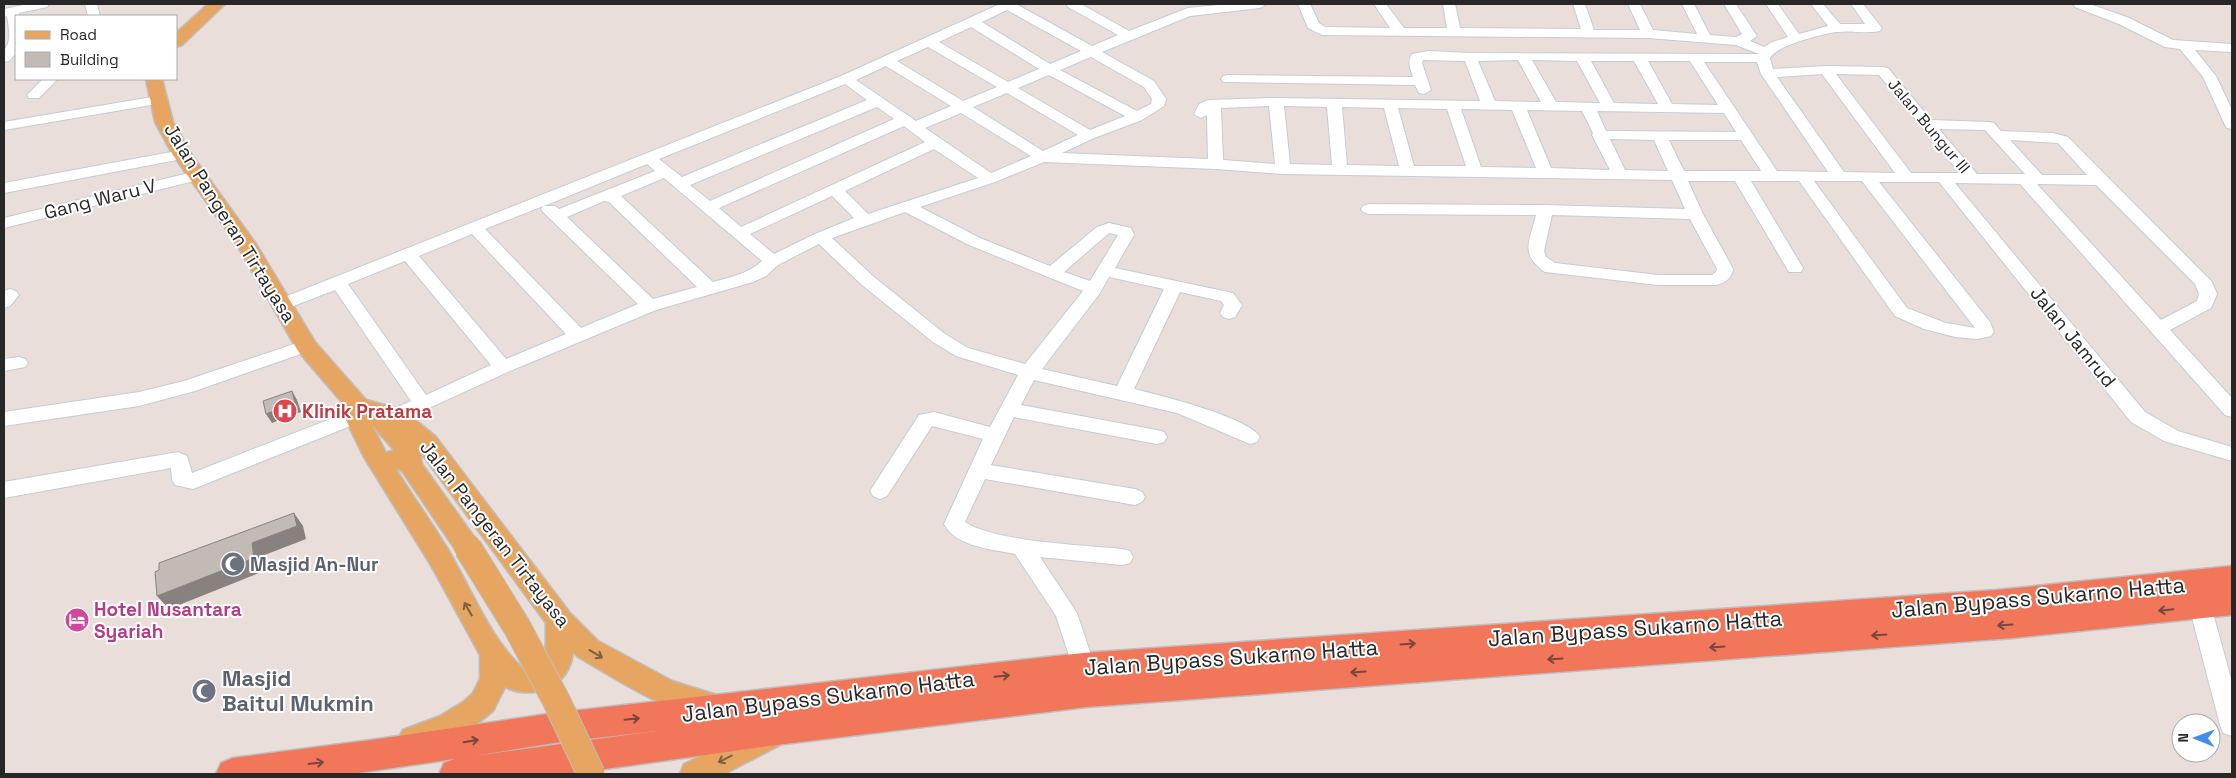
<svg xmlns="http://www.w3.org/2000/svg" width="2236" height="778" font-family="'Space Grotesk',sans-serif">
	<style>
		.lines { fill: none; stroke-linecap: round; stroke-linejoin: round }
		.minor-casing { stroke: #c4ccd4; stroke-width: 2 }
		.major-casing { stroke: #bebebe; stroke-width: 3 }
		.highway-casing { stroke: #bebebe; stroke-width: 3 }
		.minor { fill: #fff; fill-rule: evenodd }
		.major { fill: #e6a661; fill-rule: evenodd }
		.highway { fill: #f2775a; fill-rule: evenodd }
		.major-bridge-casing { stroke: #bebebe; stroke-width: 29; stroke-linecap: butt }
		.major-bridge { stroke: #e6a661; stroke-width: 27 }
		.shaded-wall { fill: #87827f }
		.building { fill: #c1bab5; stroke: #87827f }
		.oneway { stroke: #7d6041 }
		.oneway2 { stroke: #78473b }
		.labels { text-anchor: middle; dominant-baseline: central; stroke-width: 4; stroke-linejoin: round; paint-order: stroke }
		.far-street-label { font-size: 16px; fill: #272727; stroke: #fff }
		.street-label { font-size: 19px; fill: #272727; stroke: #fff }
		.health-label { font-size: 19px; font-weight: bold; fill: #be3a42; stroke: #fff; text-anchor: start }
		.worship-label { font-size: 19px; font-weight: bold; fill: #5b616d; stroke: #fff; text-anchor: start }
		.hotel-label { font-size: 19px; font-weight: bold; fill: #b23c85; stroke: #fff; text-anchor: start }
		.near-street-label { font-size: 22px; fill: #272727; stroke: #fff }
		.near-worship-label { font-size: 22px; font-weight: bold; fill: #5b616d; stroke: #fff; text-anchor: start }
	</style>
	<rect width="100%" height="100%" fill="#e9ded9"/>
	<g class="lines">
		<defs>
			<path id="minor" d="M28,4H49L47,7L19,13V16H16V53L9,61L4,62V50C12,41 9,28 7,16L4,17V9Z
				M85,4H97L100,16H88Z
				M1000,4H1016L1092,46L1118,35L1068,7L1066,4H1081L1129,31L1188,8L1228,4H1266L1260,8L1190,16L1102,52L1154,81L1166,99L1164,106L1142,120L1094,138L1062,153L1208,159L1207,115L1201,118L1194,114L1199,104L1208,100L1276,98L1480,101L1465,61L1423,60L1422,63L1431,90L1424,94L1419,93L1415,85L1223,82L1221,79L1223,76L1228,75L1413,77C1410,68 1407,62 1412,54L1429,51L1470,53L1759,54L1736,45L1648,38L1322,35L1308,28L1298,4H1310L1319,23L1325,27L1390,28L1374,4H1386L1404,28H1447L1443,4H1455L1460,28L1581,29L1573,4H1585L1594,30H1640L1628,4H1640L1653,30L1697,34L1682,4H1694L1710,35L1736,37L1742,34L1724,4H1736L1757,36L1750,41L1764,47L1772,42L1788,37L1766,4H1778L1799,34L1828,26L1811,4H1823L1840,24H1865L1851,4H1863L1882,28L1880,31C1866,34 1851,30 1837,32C1821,34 1778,45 1770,58L1773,69L1826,66L1883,67L1888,68L1931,120L1989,122L1994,123L2001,131L2053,133L2068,137L2212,282L2217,294L2211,308L2170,330L2232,398V417L2225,415L2020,184L1955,183L2145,412L2178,431L2232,447V461L2164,441L2131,422L1939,182H1879L1990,322L1994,332L1991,336L1977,339L1955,337L1924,329L1895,316L1799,181H1751L1803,268L1801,272H1789L1735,181H1688L1703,214L1733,269C1732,278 1725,283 1716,285H1658L1545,272C1519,254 1530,241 1536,215L1369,214L1363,212L1361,209L1363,206L1369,204L1545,205L1685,209L1672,180L1283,174L1216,169L1044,162L995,182L920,207L980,238L1050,266L1097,227L1109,223L1131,228L1134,235L1115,268L1233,293L1242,305L1235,317L1229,319L1223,317L1220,313L1224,305L1221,301L1180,292L1134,389C1159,395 1248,417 1260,437L1257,442L1250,444L1177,413L1034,380L1021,405L1157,430L1164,432L1167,437L1164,442L1157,444L1014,417L991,465L1135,489L1142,492L1145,497L1142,502L1135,505L985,479L965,522C995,542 1084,545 1122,549L1130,551L1133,557L1130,563L1122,565L1040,557L1077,613L1095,667L1091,674L1083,677L1075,674L1056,616L1015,554C992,549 956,547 944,524L983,439L932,426L887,496L880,499L873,496L870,491L919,415L934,412L990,427L1018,375L956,356L933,342L862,285L819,244L778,265L766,276L753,282L656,310L510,371L383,429L376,427L373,422L376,417L411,401L335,290L283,310L277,308L274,304L277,300L841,76ZM1007,10L1081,51L1050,64L982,22ZM971,27L1039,69L1008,82L939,42ZM928,47L997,87L963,101L897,61ZM1091,57L1144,87L1152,99L1151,104L1137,111L1060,70ZM1518,60L1541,102L1495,101L1478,61ZM1532,60L1577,61L1600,103L1556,102ZM1591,61H1634L1658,104L1614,103ZM1648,61H1690L1718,105L1672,104ZM1704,62H1757L1761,74L1828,172L1777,171ZM886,66L951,106L916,121L856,80ZM1822,74L1895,173L1844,172L1777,77ZM1836,74L1879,75L1960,173H1911ZM1049,75L1125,116L1090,130L1018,88ZM845,84L867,100L682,177L659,159ZM1007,93L1078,135L1043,151L973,107ZM1269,106L1275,164L1223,160L1221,108ZM1284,106L1327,107L1332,165L1290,164ZM877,107L894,119L710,201L690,185ZM1342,107L1384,108L1399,166L1347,165ZM1398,108L1447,109L1466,166H1414ZM1461,109L1512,110L1536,168L1481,167ZM1527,110L1582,111L1593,133L1592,135L1610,170L1551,168ZM1597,111L1724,113L1736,132L1606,131ZM961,113L1031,156L991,173L925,128ZM904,126L925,142L741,227L719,208ZM1939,129L1985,130L2025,174H1977ZM1610,139L1654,140L1668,171L1625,170ZM1669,140H1741L1761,171H1684ZM2010,140L2058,143L2087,175H2042ZM934,149L978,178L868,214L845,191ZM647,164L655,171L559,209L555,206H544ZM664,178L762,261C748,274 731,277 713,282L621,196ZM1814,181H1862L1975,328L1946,323L1907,308ZM2037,184L2096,185L2195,284L2199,294L2197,301L2161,320ZM832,196L854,218L815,234L774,254L750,234ZM604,201L609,202L697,287L653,299L567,217ZM543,206L541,209L543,212L638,304L581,328L485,229ZM905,212L969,245L1083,291L1025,364L968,348L945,334L874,277L832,238ZM1552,215L1690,219L1717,269L1716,272L1712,275H1658L1555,263L1546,257L1544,251ZM1109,233L1118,235L1090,281L1064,272ZM472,234L566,334L506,359L419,256ZM405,261L491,365L426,395L348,284ZM1109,277L1164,289L1117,386L1042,369L1100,293Z
				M2073,4H2090L2129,18L2173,40L2232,44V52L2195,50L2216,76L2232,110V129L2227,128L2225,125L2203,77L2180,49L2165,47L2119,24L2075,7Z
				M43,79H58L39,98H29L27,95Z
				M158,96L165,100L163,103L4,130V122Z
				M182,150L187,152L190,155L187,158L4,193V183Z
				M197,171L202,173L205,176L202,179L4,228V218Z
				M10,289L16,291L19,295L10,306L4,308V291Z
				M306,340L312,342L315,346L312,350L195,391L139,406L4,426V412L139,392L184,381Z
				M19,357L25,359L28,363L25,367L4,371V359Z
				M356,409L363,411L366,416L363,421L193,489L175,485L172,480L171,468L4,498V482L178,452L187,456L192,473Z
				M2200,597L2208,600L2211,606L2232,682V736L2223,733L2220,725L2189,606L2192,600Z"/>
			<path id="major" d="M208,4H225L182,45L176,47V33Z
				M146,79H162L173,122L191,154L256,244L315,342L366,400L403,410L435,436L570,613L598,641L672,681L720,696L724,705L720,714C717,715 712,717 709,717C673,717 610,675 578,657L573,652C569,687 535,701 505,687L493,711L472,728L448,740L413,752L403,748L398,739L403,730L440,716L463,702L473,693L480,679V655L432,567L364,457L344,416L346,407L298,351L237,245L173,155L155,122ZM372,425L394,450L386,453ZM420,451L546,623C545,642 551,670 524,669C493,644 470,587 450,553C433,524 413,497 396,469L402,471L459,555L468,558L477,555L481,548L477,541L422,464Z
				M770,723L780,727L785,736L780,745L724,774H680L684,764Z"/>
			<path id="highway" d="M2232,566V615L2013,638L1087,707L784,744L569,774H439L444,763L454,759L351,774H216L221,763L233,758L371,740L554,713L1083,653L1996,590ZM656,731L474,756L554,743Z"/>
		</defs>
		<use href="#minor" class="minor-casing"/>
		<use href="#major" class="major-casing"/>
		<use href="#highway" class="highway-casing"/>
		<use href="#minor" class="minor"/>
		<use href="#major" class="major"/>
		<use href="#highway" class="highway"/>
		<defs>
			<path id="major-bridge" d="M468,548L517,627L556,700L591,774"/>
		</defs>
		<use href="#major-bridge" class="major-bridge-casing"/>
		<use href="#major-bridge" class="major-bridge"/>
	</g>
	<path class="shaded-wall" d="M292,391L297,400L301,412L272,423L266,414Z
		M294,513L303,526L306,539L262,556L264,571L169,609L157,596L252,543Z"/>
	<path class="building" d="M292,391L295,403L266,414L263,401Z
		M294,513L297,526L252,543L254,558L157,596L155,572L159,570V563Z"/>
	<defs><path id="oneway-shaft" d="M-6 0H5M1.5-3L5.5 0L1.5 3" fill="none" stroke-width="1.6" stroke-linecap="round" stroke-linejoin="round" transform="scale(1.25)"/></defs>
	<g class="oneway">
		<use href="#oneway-shaft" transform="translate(468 609) rotate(-120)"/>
		<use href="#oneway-shaft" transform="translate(596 654) rotate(31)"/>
		<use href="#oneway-shaft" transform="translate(725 759) rotate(153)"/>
	</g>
	<g class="oneway2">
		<use href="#oneway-shaft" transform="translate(2166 610) rotate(174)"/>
		<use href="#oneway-shaft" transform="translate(2005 625) rotate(176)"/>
		<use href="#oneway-shaft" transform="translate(1879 635) rotate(176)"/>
		<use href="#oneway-shaft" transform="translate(1408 644) rotate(-4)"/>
		<use href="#oneway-shaft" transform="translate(1717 647) rotate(176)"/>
		<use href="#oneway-shaft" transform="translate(1555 659) rotate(176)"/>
		<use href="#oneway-shaft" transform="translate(1358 672) rotate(176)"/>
		<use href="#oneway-shaft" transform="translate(1002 676) rotate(-6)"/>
		<use href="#oneway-shaft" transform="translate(632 719) rotate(-6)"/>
		<use href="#oneway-shaft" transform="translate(471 741) rotate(-9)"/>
		<use href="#oneway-shaft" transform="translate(316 763) rotate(-7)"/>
	</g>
	<defs>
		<symbol id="hospital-disc" viewBox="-11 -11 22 22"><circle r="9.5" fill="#e0444e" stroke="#fff"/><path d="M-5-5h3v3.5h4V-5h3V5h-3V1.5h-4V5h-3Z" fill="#fff"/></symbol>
		<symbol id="mosque-disc" viewBox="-11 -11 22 22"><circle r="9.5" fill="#6b7280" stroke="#fff"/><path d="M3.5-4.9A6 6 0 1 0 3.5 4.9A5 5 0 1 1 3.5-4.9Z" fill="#fff"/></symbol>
		<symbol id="hotel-disc" viewBox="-11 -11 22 22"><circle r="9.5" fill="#d1479c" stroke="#fff"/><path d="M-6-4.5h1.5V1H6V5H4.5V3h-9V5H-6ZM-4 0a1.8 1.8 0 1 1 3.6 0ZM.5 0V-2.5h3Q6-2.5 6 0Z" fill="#fff"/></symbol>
	</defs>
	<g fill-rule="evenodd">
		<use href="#hospital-disc" x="271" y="397" width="28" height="28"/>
		<use href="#mosque-disc" x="219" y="550" width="28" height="28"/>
		<use href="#hotel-disc" x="63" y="606" width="28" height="28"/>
		<use href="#mosque-disc" x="190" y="677" width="28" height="28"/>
	</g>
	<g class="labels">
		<g class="far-street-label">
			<text transform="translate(1929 126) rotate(50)">Jalan Bungur III</text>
		</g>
		<g class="street-label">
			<text transform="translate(100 199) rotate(-14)">Gang Waru V</text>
			<text transform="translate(230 223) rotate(58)">Jalan Pangeran Tirtayasa</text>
			<text transform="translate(2073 337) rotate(51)">Jalan Jamrud</text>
			<text transform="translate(495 534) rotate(52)">Jalan Pangeran Tirtayasa</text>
		</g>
		<g class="health-label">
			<text x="302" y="411">Klinik Pratama</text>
		</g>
		<g class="worship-label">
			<text x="250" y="564">Masjid An-Nur</text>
		</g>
		<g class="hotel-label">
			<text x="94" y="609">Hotel Nusantara<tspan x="94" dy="22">Syariah</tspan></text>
		</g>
		<g class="near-street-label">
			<text transform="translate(2038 597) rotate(-5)">Jalan Bypass Sukarno Hatta</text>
			<text transform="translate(1635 628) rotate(-4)">Jalan Bypass Sukarno Hatta</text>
			<text transform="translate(1231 657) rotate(-4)">Jalan Bypass Sukarno Hatta</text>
			<text transform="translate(828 696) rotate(-7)">Jalan Bypass Sukarno Hatta</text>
		</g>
		<g class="near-worship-label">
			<text x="222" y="678">Masjid<tspan x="222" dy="25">Baitul Mukmin</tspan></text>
		</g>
	</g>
	<rect width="2236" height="778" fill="none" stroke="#272727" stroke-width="10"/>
	<rect x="15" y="15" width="162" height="65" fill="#ffffff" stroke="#a9a9a9"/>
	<rect x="25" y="31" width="25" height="8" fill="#e6a661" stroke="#a9a9a9"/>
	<text x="60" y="40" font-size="15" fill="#272727">Road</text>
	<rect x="25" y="52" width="25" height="15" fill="#c1bab5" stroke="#a9a9a9"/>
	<text x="60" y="65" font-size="15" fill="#272727">Building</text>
	<g transform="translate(2196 738) rotate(271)"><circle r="24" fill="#ffffff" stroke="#a9a9a9"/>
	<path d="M0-4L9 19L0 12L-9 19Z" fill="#428cec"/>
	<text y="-8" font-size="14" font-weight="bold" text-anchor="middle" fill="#272727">N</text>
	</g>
</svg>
